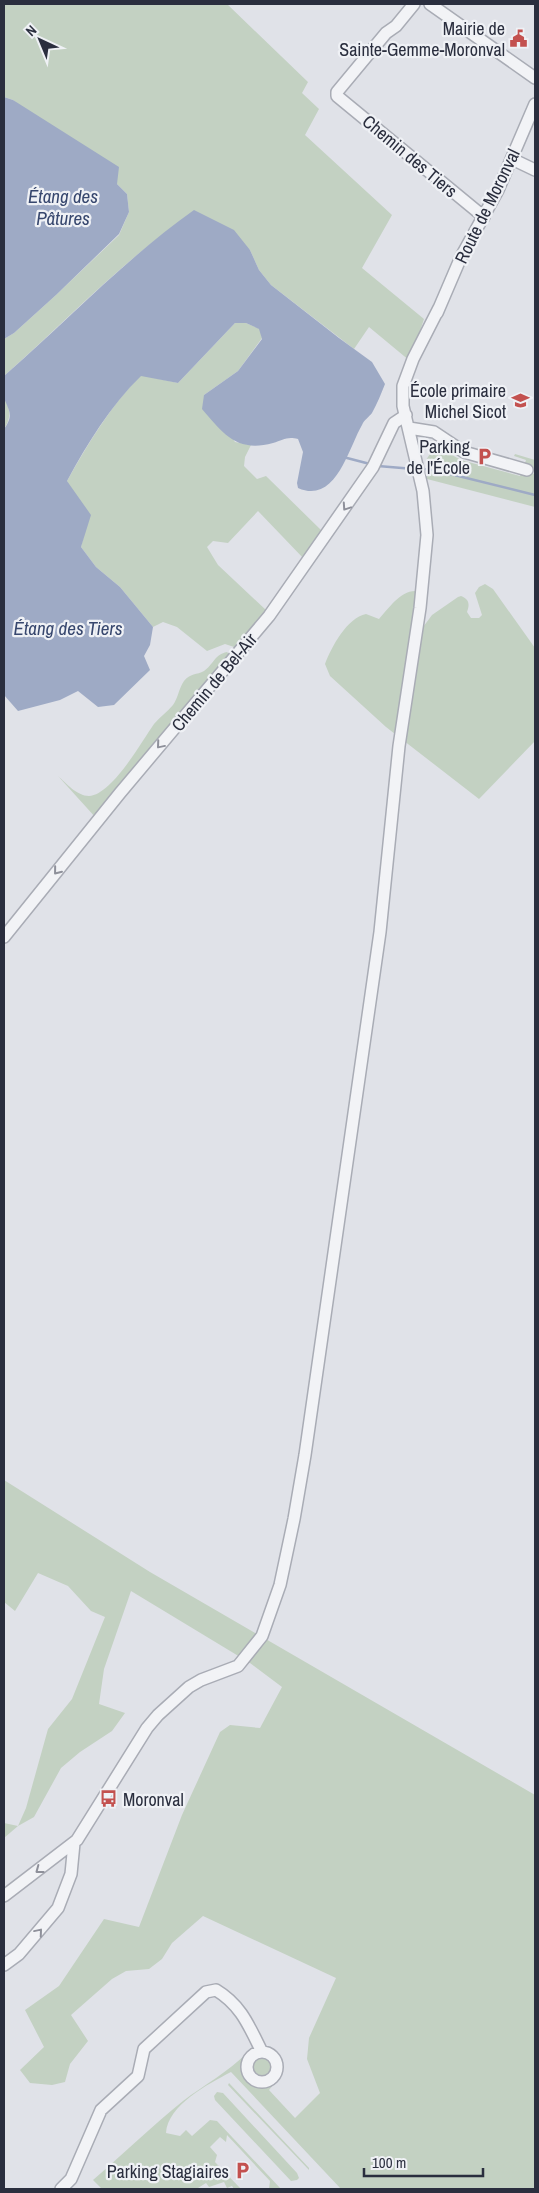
<svg xmlns="http://www.w3.org/2000/svg" width="539" height="2193" font-family="'Archivo Narrow',sans-serif">
	<style>
		.green { fill: #c3d1c2 }
		.water { fill: #9eaac5 }
		.lines { fill: none; stroke-linecap: round; stroke-linejoin: round }
		.stream { stroke: #9eaac5; stroke-width: 2.5 }
		.minor-casing { stroke: #a9acb5; stroke-width: 14 }
		.minor { stroke: #f2f3f6; stroke-width: 11 }
		.oneway { stroke: #8e909a }
		.labels { text-anchor: middle; dominant-baseline: central; stroke-width: 4.5; stroke-linejoin: round; paint-order: stroke }
		.poi-label { font-size: 18px; fill: #2a2e3e; stroke: #eff1f5; text-anchor: end }
		.street-label { font-size: 18px; fill: #2a2e3e; stroke: #eff1f5 }
		.water-label { font-size: 19px; font-style: italic; fill: #37476e; stroke: #eff1f5 }
	</style>
	<rect width="100%" height="100%" fill="#e0e2e8"/>
	<path class="green" d="M4,4H227L308,82L302,93L319,109L305,135L392,215L362,268L424,319L410,361L369,327L354,349L271,285L259,270L250,250L195,211C125,258 67,320 4,376V339L14,333L56,295L119,235L129,212L127,194L117,184L13,100L4,97Z
		M235,323H246L260,329L262,338L238,371L204,395L235,442L251,445L245,457L244,466L257,479L266,476L321,530L305,560L258,511L228,543L213,541L207,547L218,565L267,611L237,648L225,644L207,651L177,627L163,622L153,627L120,587L96,567L81,547L84,535L67,481C88,444 111,405 141,375L178,383Z
		M4,396C10,409 12,417 4,429Z
		M437,443L452,455L461,460L520,476L523,471L535,474V507L427,479L426,460Z
		M515,454L535,460V469L524,466L526,460L514,456Z
		M485,584L493,589L535,648V741L479,799L386,727L330,676L325,664C332,646 347,618 366,614L379,619C388,609 401,590 416,591L409,646L432,615L458,597L461,596C469,599 470,604 467,612L471,618H479L482,615L475,593L479,587Z
		M227,652L230,655L96,818L58,776C66,783 77,796 89,796C112,795 142,741 154,724C160,717 167,712 173,705C178,698 179,688 184,681C190,673 197,675 204,671C213,665 215,654 227,652Z
		M4,1480L150,1572L535,1795V2189H341L231,2072C208,2084 168,2105 166,2133L180,2136L186,2130L192,2136L210,2120L217,2121L281,2189H269L270,2181L227,2135L226,2142L220,2137L210,2147L217,2155L215,2162L241,2189H234L232,2186L227,2188L224,2182L209,2187L206,2183L198,2188V2189H102L93,2180C123,2154 152,2126 183,2101C204,2085 228,2072 247,2053L249,2054C246,2059 243,2064 243,2069C245,2083 261,2088 271,2081L274,2084L269,2090L295,2118L320,2093L307,2059L309,2038L336,1978L203,1916L172,1943L162,1959L149,1969L126,1971L112,1979L71,2015L88,2041L70,2064L65,2082L52,2085L30,2083L20,2070L44,2047L25,2010L59,1986L104,1919L139,1927L182,1815L220,1732L230,1725L260,1728L282,1687L250,1663L131,1591L104,1669L99,1704L125,1713L112,1731L80,1752L61,1768L34,1817L18,1826L4,1838V1823L18,1826L26,1808L48,1729L72,1699L105,1617L91,1611L68,1586L38,1573L15,1611L4,1602Z
		M251 2067a10 10 0 1 1 20 0a10 10 0 1 1-20 0Z
		M229,2083L309,2168V2170L228,2085Z
		M217,2092L223,2093L297,2173L299,2178L297,2180L291,2181L215,2100L214,2096Z"/>
	<path class="water" d="M4,97L13,100L119,167L117,184L127,194L129,212L119,234L56,295L14,333L4,339Z
		M194,210L234,230L250,250L259,270L271,285L339,338L372,362L385,384C381,394 377,404 372,413C369,417 364,420 362,425C349,447 336,505 298,488L297,483L303,452L298,439C287,436 283,440 273,443C236,453 223,433 202,409L204,395L238,371L262,339L259,329L246,323H235L178,383L141,376C111,405 87,444 67,481L91,515L81,547L96,567L120,587L153,627L150,645L144,656L150,670L114,705L98,707L78,691L60,700L18,711L4,695V429C14,415 9,411 4,398C2,391 4,383 4,376C67,321 125,259 194,210Z"/>
	<g class="lines">
		<path class="stream" d="M347,458L370,464
			M378,466L414,469
			M422,469L434,470L535,495"/>
		<defs>
			<path id="minor" d="M414,4L396,26L386,33L337,92V96L484,217
				M430,4L535,78
				M512,159L535,170
				M437,313L461,257L498,190L535,104
				M409,428L434,432L464,452L527,470
				M4,937L120,793L269,616L373,467L394,423L406,415
				M4,1896L77,1840L147,1728L158,1715L189,1687L201,1680L238,1666L262,1636L280,1585L294,1519L305,1455L380,932L399,746L420,608L427,535L423,491L403,406V386L413,359L439,308
				M4,1965L19,1954L58,1908L71,1874L74,1843
				M247 2067a15 15 0 1 1 30 0a15 15 0 1 1-30 0Z
				M61,2189L71,2179L101,2110L138,2076L144,2049L206,1992L216,1990C241,2005 249,2026 262,2052"/>
		</defs>
		<use href="#minor" class="minor-casing"/>
		<use href="#minor" class="minor"/>
	</g>
	<defs><path id="oneway-chevron" d="M-2-3.5L2.5 0L-2 3.5" fill="none" stroke-width="1.6" stroke-linecap="round" stroke-linejoin="round" transform="scale(1.25)"/></defs>
	<g class="oneway">
		<use href="#oneway-chevron" transform="translate(346 507) rotate(124)"/>
		<use href="#oneway-chevron" transform="translate(160 745) rotate(130)"/>
		<use href="#oneway-chevron" transform="translate(57 871) rotate(129)"/>
		<use href="#oneway-chevron" transform="translate(39 1870) rotate(143)"/>
		<use href="#oneway-chevron" transform="translate(39 1932) rotate(-50)"/>
	</g>
	<defs>
		<symbol id="civic-bare" viewBox="-9 -9 18 18"><path d="M-.6-6.5H3V-4.5H.6V-3L4-1V1h2V6H-6V1h2V-1L-.6-3ZM-1.2 2.5V6h2.4V2.5Z" fill="#c3514f" stroke="#eff1f5" stroke-width="2.5" paint-order="stroke"/></symbol>
		<symbol id="school-bare" viewBox="-9 -9 18 18"><path d="M0-5L7-2L0 1L-7-2ZM-4 1L0 2.5L4 1V4Q0 6-4 4Z" fill="#c3514f" stroke="#eff1f5" stroke-width="2.5" paint-order="stroke"/></symbol>
		<symbol id="parking-bare" viewBox="-9 -9 18 18"><path d="M-3.5-5.5H1a3.5 3.5 0 0 1 0 7H-1V5.5H-3.5ZM-1-3.4V-.6H.8a1.4 1.4 0 0 0 0-2.8Z" fill="#c3514f" stroke="#eff1f5" stroke-width="2.5" paint-order="stroke"/></symbol>
		<symbol id="bus-bare" viewBox="-9 -9 18 18"><path d="M-5-6H5V4H4V6H2V4H-2V6H-4V4H-5ZM-3.5-4V0h7V-4ZM-3.5 1.2v1.5H-2V1.2ZM2 1.2v1.5H3.5V1.2Z" fill="#c3514f" stroke="#eff1f5" stroke-width="2.5" paint-order="stroke"/></symbol>
	</defs>
	<g fill-rule="evenodd">
		<use href="#civic-bare" x="506" y="26" width="25" height="25"/>
		<use href="#school-bare" x="508" y="388" width="25" height="25"/>
		<use href="#parking-bare" x="472" y="444" width="25" height="25"/>
		<use href="#bus-bare" x="96" y="1786" width="25" height="25"/>
		<use href="#parking-bare" x="230" y="2158" width="25" height="25"/>
	</g>
	<g class="labels">
		<g class="poi-label">
			<text x="505" y="28">Mairie de<tspan x="505" dy="21">Sainte-Gemme-Moronval</tspan></text>
			<text x="506" y="390">École primaire<tspan x="506" dy="21">Michel Sicot</tspan></text>
			<text x="470" y="446">Parking<tspan x="470" dy="21">de l'École</tspan></text>
			<text x="123" y="1799" text-anchor="start">Moronval</text>
			<text x="229" y="2171">Parking Stagiaires</text>
		</g>
		<g class="street-label">
			<text transform="translate(410 156) rotate(40)">Chemin des Tiers</text>
			<text transform="translate(487 206) rotate(-64)">Route de Moronval</text>
			<text transform="translate(214 682) rotate(-50)">Chemin de Bel-Air</text>
		</g>
		<g class="water-label">
			<text x="63" y="196">Étang des<tspan x="63" dy="22">Pâtures</tspan></text>
			<text x="68" y="628">Étang des Tiers</text>
		</g>
	</g>
	<rect width="539" height="2193" fill="none" stroke="#2a2e3e" stroke-width="10"/>
	<g transform="translate(40 40) rotate(316)" stroke="#eff1f5" stroke-width="4" paint-order="stroke">
	<path d="M0-4L9 19L0 12L-9 19Z" fill="#2a2e3e"/>
	<text y="-8" font-size="14" font-weight="bold" text-anchor="middle" fill="#2a2e3e">N</text>
	</g>
	<path d="M364 2168v8h119v-8" fill="none" stroke="#2a2e3e" stroke-width="2.5"/>
	<text x="372" y="2168" font-size="15" fill="#2a2e3e" stroke="#eff1f5" stroke-width="4" paint-order="stroke">100 m</text>
</svg>
